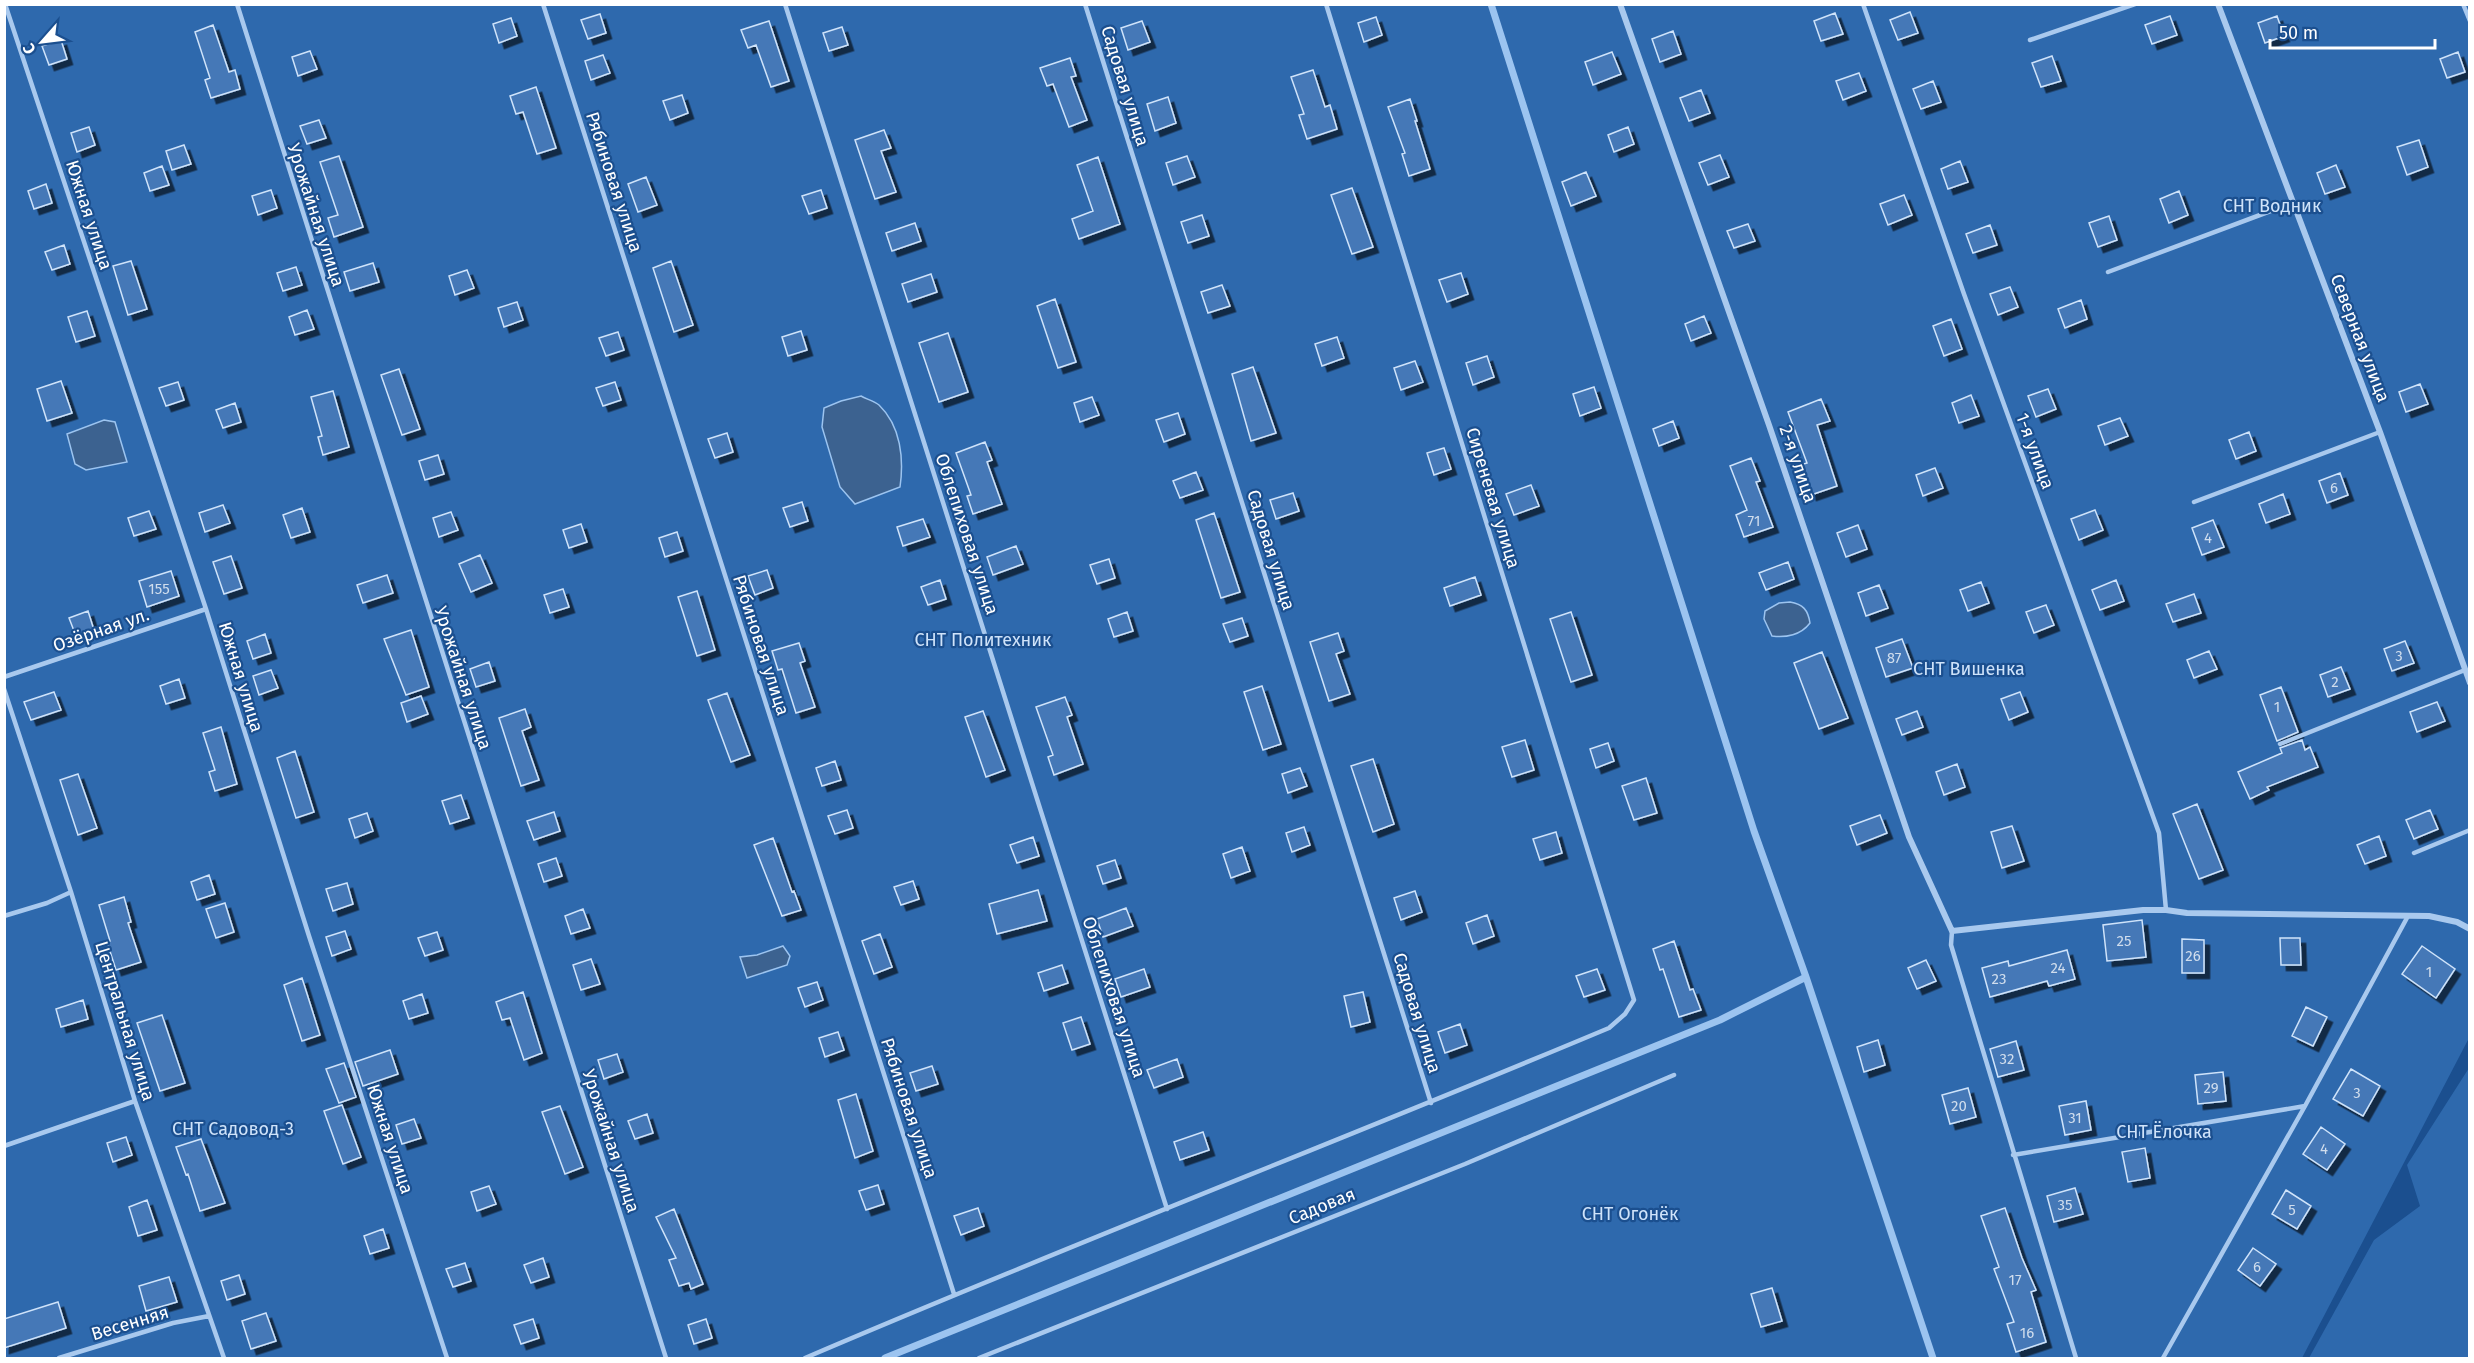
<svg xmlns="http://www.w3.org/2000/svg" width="2474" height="1363" font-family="'Fira Sans',sans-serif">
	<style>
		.green { fill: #2e69ad }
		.water { fill: #3c6290; stroke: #9cc4f0; stroke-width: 1.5 }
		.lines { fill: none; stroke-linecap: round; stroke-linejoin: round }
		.stream { stroke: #9cc4f0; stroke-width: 7 }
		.building { fill: #4478b7; stroke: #cfe3fa; stroke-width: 1.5; filter: url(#shadow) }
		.service { stroke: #a9c9ee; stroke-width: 4.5 }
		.minor { stroke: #a9c9ee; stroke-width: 6 }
		.labels { text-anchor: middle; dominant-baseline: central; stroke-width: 4.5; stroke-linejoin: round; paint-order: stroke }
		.number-label { font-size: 15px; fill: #d0dded }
		.street-label { font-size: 18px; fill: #fff; stroke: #1b4f8f }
		.park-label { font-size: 18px; fill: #cfe3fa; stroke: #1b4f8f }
	</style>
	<defs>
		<filter id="shadow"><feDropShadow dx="5.5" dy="5.5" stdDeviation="0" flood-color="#0009"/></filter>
	</defs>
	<rect width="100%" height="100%" fill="#1b4f8f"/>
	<path class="green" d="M5,5H2469V1038L2302,1358H5Z
		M2469,1068V1358H2309L2374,1240L2420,1206L2407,1165Z"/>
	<path class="water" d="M861,396C866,399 874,401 879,405C901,426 904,459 900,487L855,504L840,487L822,427L824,408L841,401Z
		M104,420L115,422L127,462L86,470L75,464L67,434Z
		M1790,602C1803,604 1808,610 1810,623C1801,635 1786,638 1772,636L1764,619L1765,611L1779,603Z
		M783,946L790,956L787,965L747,978L740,957L757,955Z"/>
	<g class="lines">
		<path class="stream" d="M1491,4L1754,831L1806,977L1933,1358
			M885,1358L1720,1020L1806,977"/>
	</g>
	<path class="building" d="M1910,12L1918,33L1898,40L1890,20Z
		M1835,13L1843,34L1821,41L1814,21Z
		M600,14L606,33L588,39L581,20Z
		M2170,16L2177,35L2152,44L2145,25Z
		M2277,16L2284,36L2265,43L2258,23Z
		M1376,17L1382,35L1364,42L1358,23Z
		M511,18L517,36L499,43L493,24Z
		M769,21L789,81L771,87L756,45L748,48L741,30Z
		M1142,21L1150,42L1128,50L1121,28Z
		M213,25L229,72L235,70L240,89L211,98L205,80L210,78L195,32Z
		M842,27L848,45L829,51L823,33Z
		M1673,31L1681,54L1660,62L1652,39Z
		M61,40L67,59L49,65L42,46Z
		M310,51L317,69L298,76L292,57Z
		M1612,52L1621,74L1593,85L1585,62Z
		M2458,52L2465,72L2447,78L2440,59Z
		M603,55L610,73L591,80L585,61Z
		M2052,56L2061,81L2041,87L2032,63Z
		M1070,58L1076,76L1071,77L1087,120L1069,127L1053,84L1047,86L1040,68Z
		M1313,70L1325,107L1330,105L1337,129L1307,139L1299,115L1304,114L1291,77Z
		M1859,73L1866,91L1843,100L1836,81Z
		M1933,81L1941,102L1921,109L1913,89Z
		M536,87L556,148L537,154L523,112L516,114L510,96Z
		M1701,90L1710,113L1689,121L1680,98Z
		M682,95L688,113L670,120L663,101Z
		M1168,97L1176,123L1155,131L1147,104Z
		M1410,99L1417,121H1415L1430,169L1409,176L1402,154L1405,153L1388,107Z
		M319,120L326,138L307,144L300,126Z
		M89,127L95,145L77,152L71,133Z
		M1628,127L1634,144L1614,152L1608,135Z
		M884,130L891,148L881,151L896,192L875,199L855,140Z
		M2419,140L2428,167L2407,175L2397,147Z
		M184,145L191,164L172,170L166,151Z
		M1720,155L1729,177L1708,185L1699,163Z
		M339,156L363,227L334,237L328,218L338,215L320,162Z
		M1187,156L1195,177L1173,185L1166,163Z
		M1098,157L1120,224L1079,239L1072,219L1093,211L1077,165Z
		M1960,161L1968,182L1948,189L1941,169Z
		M2336,165L2345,187L2325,194L2317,173Z
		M162,166L169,185L150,191L144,173Z
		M1586,172L1596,196L1571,206L1562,182Z
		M646,177L657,205L638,212L628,184Z
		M46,184L52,203L34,209L28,191Z
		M1352,188L1373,247L1352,254L1331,195Z
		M271,190L277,208L258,215L252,196Z
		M821,190L827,208L809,214L802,196Z
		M2179,191L2188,215L2169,223L2160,199Z
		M1904,195L1912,215L1888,225L1880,204Z
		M1202,215L1209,236L1188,243L1181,222Z
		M2109,216L2117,240L2098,247L2089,223Z
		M915,223L921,241L892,251L886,233Z
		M1748,224L1755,241L1734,248L1727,231Z
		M1990,225L1997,245L1973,253L1966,234Z
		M64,245L70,264L52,270L45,252Z
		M131,261L147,309L128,315L113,266Z
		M671,261L693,325L674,332L653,268Z
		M373,263L379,282L350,291L344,272Z
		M296,267L302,285L283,291L277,273Z
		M467,270L474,288L455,295L449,276Z
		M1461,273L1468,294L1447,302L1439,280Z
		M931,274L937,292L908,302L902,284Z
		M1222,285L1230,306L1208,313L1201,292Z
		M2010,287L2018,307L1998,315L1990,294Z
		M1055,299L1076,362L1058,368L1037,306Z
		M2081,300L2087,319L2065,328L2058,309Z
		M517,302L523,320L504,327L498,308Z
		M307,310L314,329L295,335L289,317Z
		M87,311L95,336L76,342L68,317Z
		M1704,316L1711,333L1691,341L1685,324Z
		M1951,319L1962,349L1944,356L1933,326Z
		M801,331L807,350L788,356L782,337Z
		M618,332L624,350L606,356L599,338Z
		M948,333L968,392L939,402L919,343Z
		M1337,337L1344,358L1322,366L1315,344Z
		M1487,356L1494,377L1473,385L1466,363Z
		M1415,361L1423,382L1401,390L1394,368Z
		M1253,367L1276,433L1251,441L1232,374Z
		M399,369L420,429L402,435L381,375Z
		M61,381L72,413L47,421L37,389Z
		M178,382L184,400L166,406L159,388Z
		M615,382L621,400L603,406L596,388Z
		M2420,384L2428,404L2406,412L2399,392Z
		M1594,387L1601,408L1580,416L1573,394Z
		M2048,389L2056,409L2036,417L2028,396Z
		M333,391L349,447L323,455L318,437L322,436L311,397Z
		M1971,395L1979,416L1959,423L1952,403Z
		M1092,397L1099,415L1080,422L1074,403Z
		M1821,399L1830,421L1817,425L1837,486L1811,495L1800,465L1807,463L1788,412Z
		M235,403L241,422L223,428L216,410Z
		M1178,413L1185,434L1164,442L1156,420Z
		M2120,418L2128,436L2105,445L2098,426Z
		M1673,421L1679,438L1659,446L1653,429Z
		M2249,432L2256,451L2236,459L2229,440Z
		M727,433L733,452L715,458L708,439Z
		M985,442L992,460L987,462L1002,504L973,514L967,496L971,495L956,453Z
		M1444,448L1451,469L1434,475L1427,453Z
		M438,455L444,474L425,480L419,461Z
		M1751,458L1760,481L1756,482L1773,527L1744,537L1736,515L1747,510L1730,466Z
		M1935,468L1943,488L1923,496L1916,475Z
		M1196,472L1203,490L1180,498L1173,481Z
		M2340,473L2348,495L2327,503L2319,481Z
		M1531,485L1539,506L1514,515L1506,494Z
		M1293,493L1299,511L1276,519L1270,500Z
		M2283,494L2290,514L2266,523L2259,504Z
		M802,502L808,521L790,527L783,508Z
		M223,505L230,523L205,532L199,513Z
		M302,508L310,532L291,538L283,515Z
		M2095,510L2103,530L2079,540L2071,519Z
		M149,511L156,529L134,536L128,518Z
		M451,512L458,530L439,537L433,518Z
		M1214,513L1240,592L1221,598L1196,520Z
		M923,519L930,537L903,546L897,527Z
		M2213,520L2224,547L2202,555L2192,528Z
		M581,524L587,542L569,548L563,530Z
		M1858,525L1867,549L1846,557L1837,533Z
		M677,532L683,551L665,557L659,538Z
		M1016,546L1023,564L993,575L987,557Z
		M480,555L492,583L471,592L459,564Z
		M231,556L242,588L224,594L213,562Z
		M1109,559L1115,578L1097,584L1090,565Z
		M1788,562L1794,579L1766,590L1759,573Z
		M767,570L773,588L755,595L748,576Z
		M171,571L179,596L147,607L139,581Z
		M387,575L393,593L363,603L357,585Z
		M1475,577L1481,595L1450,606L1444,588Z
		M940,580L946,599L928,605L921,587Z
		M2116,580L2124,601L2100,610L2092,590Z
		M1981,582L1989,603L1968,611L1960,590Z
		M1879,585L1888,608L1866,616L1858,593Z
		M563,589L569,607L550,613L544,595Z
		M697,591L715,650L697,656L678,597Z
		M2194,594L2201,613L2173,622L2166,604Z
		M2046,605L2054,625L2034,633L2026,612Z
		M88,611L94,630L76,636L69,618Z
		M1127,612L1133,631L1114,637L1108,619Z
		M1571,612L1592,675L1571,682L1550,619Z
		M1242,618L1248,636L1230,642L1223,624Z
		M411,630L429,687L406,695L384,639Z
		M1338,633L1344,651L1336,654L1350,694L1329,701L1310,642Z
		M265,634L271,653L253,659L247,641Z
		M1902,639L1913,668L1886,677L1876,648Z
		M2405,641L2414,663L2392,671L2384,649Z
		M799,643L805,661L800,663L815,707L796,713L782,669L778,670L772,651Z
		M2209,651L2217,669L2194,678L2187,660Z
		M1822,652L1848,718L1819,729L1794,663Z
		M489,662L495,681L476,687L470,669Z
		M2341,667L2350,689L2328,697L2320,675Z
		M271,670L278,688L259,695L253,676Z
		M179,679L185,698L166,704L160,686Z
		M1262,686L1281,744L1263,750L1244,692Z
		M2281,687L2298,732L2277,741L2260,695Z
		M54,692L61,710L31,720L24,702Z
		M2020,692L2028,712L2009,720L2001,699Z
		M727,693L750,755L731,762L708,700Z
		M421,696L428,714L407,722L401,703Z
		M1065,697L1072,715L1067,717L1083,764L1054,775L1048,757L1053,755L1036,707Z
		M2437,702L2445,721L2417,732L2410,712Z
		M525,709L531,727L522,731L539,780L521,786L499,718Z
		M983,711L1005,770L986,777L965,717Z
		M1917,711L1923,727L1902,735L1896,719Z
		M221,727L237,784L215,791L209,772L215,770L203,733Z
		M1525,740L1534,770L1512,777L1502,747Z
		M2302,740L2305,750L2310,747L2318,767L2267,787L2269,790L2250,799L2238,772L2282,753L2280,748Z
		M1608,743L1614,761L1596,768L1590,749Z
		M295,751L314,812L296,818L277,758Z
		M1373,759L1394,824L1373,832L1351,766Z
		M835,761L841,780L822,786L816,768Z
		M1957,764L1965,787L1944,795L1936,772Z
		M1300,768L1307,786L1288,793L1282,774Z
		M78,774L97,828L78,835L60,780Z
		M1646,778L1657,813L1634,820L1622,786Z
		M461,795L469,818L450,824L442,801Z
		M2197,804L2223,870L2199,879L2173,814Z
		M847,810L853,828L835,834L828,816Z
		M2430,810L2438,829L2414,839L2406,820Z
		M554,812L560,831L534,840L527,821Z
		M367,813L373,831L355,838L349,819Z
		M1880,815L1887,833L1857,845L1850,826Z
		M2012,826L2024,861L2002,868L1991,832Z
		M1304,827L1310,845L1292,852L1286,833Z
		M1556,832L1562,853L1540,860L1533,839Z
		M2379,836L2386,856L2365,864L2357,845Z
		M1033,837L1039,856L1017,863L1010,845Z
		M773,838L792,892L794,891L801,910L782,916L754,845Z
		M1242,847L1250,871L1231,878L1223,854Z
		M556,858L562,876L544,882L538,864Z
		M1115,860L1121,878L1103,884L1097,866Z
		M209,875L215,894L197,900L191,882Z
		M913,881L919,899L901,905L894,887Z
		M347,883L353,904L333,911L326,889Z
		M1038,890L1047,921L997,934L989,904Z
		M1415,891L1422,912L1401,920L1394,898Z
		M124,897L131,922L128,923L141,962L116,970L107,942L110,941L99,905Z
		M225,903L234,932L216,938L206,909Z
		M1126,908L1133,926L1103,937L1097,919Z
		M583,909L590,928L571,934L565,916Z
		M1487,915L1494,936L1473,944L1466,923Z
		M2142,920L2146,957L2107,961L2103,925Z
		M345,931L351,949L332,956L326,937Z
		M437,932L443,950L425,956L418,938Z
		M880,934L892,967L874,974L862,941Z
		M2280,938H2300L2301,965H2281Z
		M2182,939L2204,940V973H2182Z
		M1674,941L1690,990L1693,989L1701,1010L1679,1017L1663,969L1660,970L1653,949Z
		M2422,946L2455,969L2436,998L2402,974Z
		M2067,950L2075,979L2049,986L2047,981L1990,997L1982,968L2008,961L2009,966Z
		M591,959L600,984L581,990L573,965Z
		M1926,960L1936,981L1917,989L1908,968Z
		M1062,965L1068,983L1044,991L1038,973Z
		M1144,969L1150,987L1121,997L1115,979Z
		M1597,969L1605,990L1584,997L1576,976Z
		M302,978L320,1035L302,1041L284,985Z
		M817,982L823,1000L805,1007L798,988Z
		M523,992L542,1053L524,1060L510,1018L502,1020L496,1002Z
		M1363,992L1370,1022L1351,1027L1344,996Z
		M422,994L428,1013L409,1019L403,1001Z
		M83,1000L88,1019L61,1027L56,1009Z
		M2306,1007L2327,1017L2313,1046L2292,1036Z
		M162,1015L185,1083L160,1091L137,1023Z
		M1081,1017L1090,1044L1072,1050L1063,1023Z
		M1460,1024L1467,1045L1445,1053L1438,1032Z
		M838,1032L844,1050L825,1057L819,1038Z
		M1878,1040L1885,1065L1864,1072L1857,1047Z
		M2016,1041L2024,1070L1998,1077L1990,1049Z
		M390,1050L398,1074L363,1086L355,1062Z
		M617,1054L623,1072L604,1079L598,1060Z
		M1177,1059L1183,1077L1154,1088L1147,1070Z
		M344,1063L356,1097L339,1103L326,1069Z
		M932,1066L938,1084L916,1091L910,1073Z
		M2351,1069L2380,1086L2363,1116L2333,1099Z
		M2223,1072L2226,1101L2198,1104L2195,1075Z
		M1968,1088L1976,1117L1950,1124L1942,1095Z
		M856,1094L873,1151L855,1158L838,1100Z
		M2086,1101L2091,1130L2065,1135L2059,1106Z
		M342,1105L361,1157L343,1164L324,1111Z
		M560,1106L583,1167L565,1174L542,1112Z
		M647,1114L653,1133L635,1139L628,1121Z
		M414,1119L421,1138L402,1144L396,1125Z
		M2321,1127L2345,1144L2327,1170L2303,1154Z
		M1203,1132L1209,1150L1180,1160L1174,1142Z
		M126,1137L132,1155L113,1162L107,1143Z
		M201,1139L225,1203L200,1211L188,1174L186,1175L176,1147Z
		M2145,1148L2150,1178L2128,1182L2122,1152Z
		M878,1185L884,1204L866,1210L859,1191Z
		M489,1186L496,1204L477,1211L471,1192Z
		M2075,1188L2083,1214L2054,1222L2047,1196Z
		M2286,1190L2311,1206L2297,1229L2272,1214Z
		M147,1200L157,1230L138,1236L129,1207Z
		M978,1208L984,1226L961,1235L954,1216Z
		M2005,1208L2022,1258L2036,1290L2031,1292L2046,1342L2016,1352L2007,1324L2014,1322L1994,1269L1999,1267L1981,1216Z
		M674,1209L703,1284L691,1289L689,1283L679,1286L669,1260L676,1258L656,1217Z
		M383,1229L389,1248L370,1254L364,1236Z
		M2253,1248L2276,1264L2260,1286L2238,1270Z
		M543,1258L549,1277L531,1283L524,1265Z
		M465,1263L471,1281L453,1287L446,1269Z
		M239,1275L245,1294L227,1300L221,1281Z
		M169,1277L177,1302L146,1311L139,1286Z
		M1772,1288L1782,1321L1761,1327L1751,1294Z
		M58,1302L66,1328L4,1348V1319Z
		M266,1313L276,1341L251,1349L242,1321Z
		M533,1319L539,1338L521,1344L514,1325Z
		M706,1319L712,1338L694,1344L688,1325Z"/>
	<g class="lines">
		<path class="service" d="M5,4L206,609L309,936L447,1358
			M237,4L666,1358
			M543,4L954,1294
			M785,4L1167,1209
			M1085,4L1431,1103
			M1863,4L1964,294L2159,833L2166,910
			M2463,4L2470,21
			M2030,40L2135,4
			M2108,272L2292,203
			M2194,502L2380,432
			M4,677L206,609
			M4,689L71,892L135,1101L224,1358
			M2280,744L2465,670
			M2414,853L2470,830
			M4,916L47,903L71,892
			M1952,931L1951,945L2076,1358
			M4,1146L135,1101
			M2013,1155L2305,1106
			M59,1358L173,1323L209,1316
			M805,1358C1071,1244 1342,1140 1609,1028L1625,1014L1634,1000L1326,4
			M979,1358L1465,1164L1674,1075
			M2163,1358L2305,1106L2408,916"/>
		<path class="minor" d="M1620,4L1769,425L1909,837L1952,931L2143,910H2166L2187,913L2429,916L2457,922L2470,929
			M2218,4L2380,432L2470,683"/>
	</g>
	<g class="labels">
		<g class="number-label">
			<text x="2334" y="488">6</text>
			<text x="1754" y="521">71</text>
			<text x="2208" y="538">4</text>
			<text x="159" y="589">155</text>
			<text x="2399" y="656">3</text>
			<text x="1894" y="658">87</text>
			<text x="2335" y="682">2</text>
			<text x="2277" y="707">1</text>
			<text x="2124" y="941">25</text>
			<text x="2193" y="956">26</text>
			<text x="2058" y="968">24</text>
			<text x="2429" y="972">1</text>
			<text x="1999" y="979">23</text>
			<text x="2007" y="1059">32</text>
			<text x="2211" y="1088">29</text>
			<text x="2357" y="1093">3</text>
			<text x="1959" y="1106">20</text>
			<text x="2075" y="1118">31</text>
			<text x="2324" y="1149">4</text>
			<text x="2065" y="1205">35</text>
			<text x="2292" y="1210">5</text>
			<text x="2257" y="1267">6</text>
			<text x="2015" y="1280">17</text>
			<text x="2027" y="1333">16</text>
		</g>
		<g class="street-label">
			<text transform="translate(1125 86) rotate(73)">Садовая улица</text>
			<text transform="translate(614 182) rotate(72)">Рябиновая улица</text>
			<text transform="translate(89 215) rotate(72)">Южная улица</text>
			<text transform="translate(316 215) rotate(72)">Урожайная улица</text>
			<text transform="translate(2360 338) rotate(69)">Северная улица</text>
			<text transform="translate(2035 451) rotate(70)">1-я улица</text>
			<text transform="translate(1798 464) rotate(71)">2-я улица</text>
			<text transform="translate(1493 498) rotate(73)">Сиреневая улица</text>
			<text transform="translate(967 534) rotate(72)">Облепиховая улица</text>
			<text transform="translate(1271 550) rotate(73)">Садовая улица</text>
			<text transform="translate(101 630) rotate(-19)">Озёрная ул.</text>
			<text transform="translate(761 645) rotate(72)">Рябиновая улица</text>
			<text transform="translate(241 677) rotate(73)">Южная улица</text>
			<text transform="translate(463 678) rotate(72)">Урожайная улица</text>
			<text transform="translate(1114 997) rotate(72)">Облепиховая улица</text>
			<text transform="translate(1417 1013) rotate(73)">Садовая улица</text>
			<text transform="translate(125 1021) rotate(73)">Центральная улица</text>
			<text transform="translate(909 1108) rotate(72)">Рябиновая улица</text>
			<text transform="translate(390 1139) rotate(72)">Южная улица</text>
			<text transform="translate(611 1141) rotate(72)">Урожайная улица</text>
			<text transform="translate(1322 1206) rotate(-22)">Садовая</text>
			<text transform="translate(130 1323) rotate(-17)">Весенняя</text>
		</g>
		<g class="park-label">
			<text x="2272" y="206">СНТ Водник</text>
			<text x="983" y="640">СНТ Политехник</text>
			<text x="1969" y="669">СНТ Вишенка</text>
			<text x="233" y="1129">СНТ Садовод-3</text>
			<text x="2164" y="1132">СНТ Ёлочка</text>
			<text x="1630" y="1214">СНТ Огонёк</text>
		</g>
	</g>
	<rect width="2474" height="1363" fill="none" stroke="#ffffff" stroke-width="12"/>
	<g transform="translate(42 42) rotate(242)" stroke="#1b4f8f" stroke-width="4.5" paint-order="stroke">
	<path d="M0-4.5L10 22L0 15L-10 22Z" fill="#ffffff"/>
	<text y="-9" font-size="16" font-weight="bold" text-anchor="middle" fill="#ffffff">С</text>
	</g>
	<path d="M2270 39v9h165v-9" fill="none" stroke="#ffffff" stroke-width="3"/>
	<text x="2279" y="39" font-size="18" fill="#ffffff" stroke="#1b4f8f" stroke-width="4.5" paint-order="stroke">50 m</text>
</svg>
